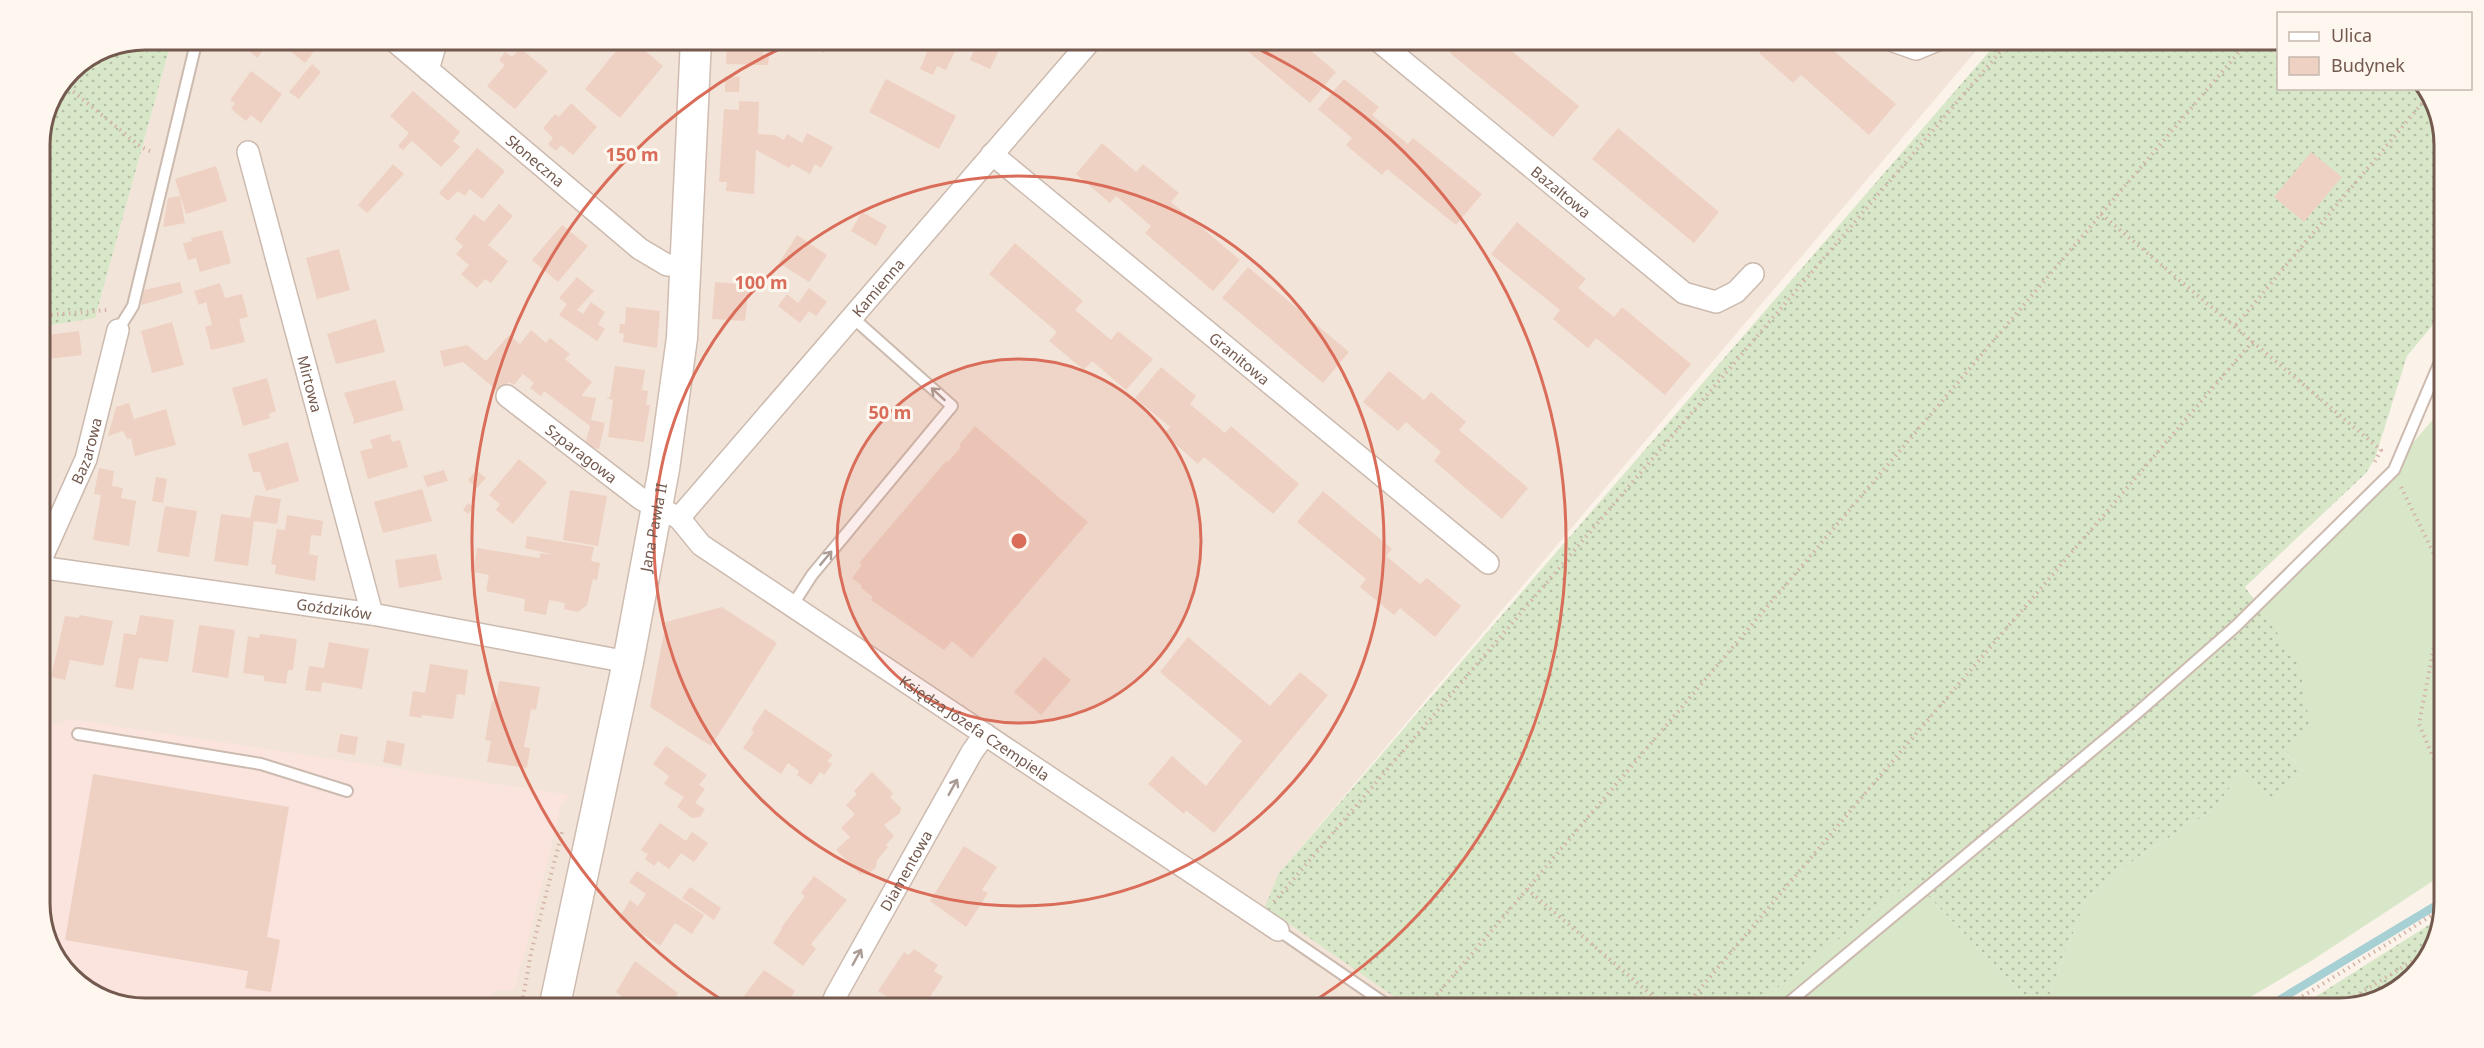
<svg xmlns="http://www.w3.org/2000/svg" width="2484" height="1048" font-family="'Noto Sans',sans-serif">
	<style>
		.residential { fill: #f2e4d8 }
		.commercial { fill: #fae4dd }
		.grass { fill: #d7e7c8 }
		.garden { fill: url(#garden-dots) }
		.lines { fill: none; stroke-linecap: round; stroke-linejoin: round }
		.stream { stroke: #a6d0d4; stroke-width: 8 }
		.building { fill: #eed1c3 }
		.lane-casing { stroke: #ccbaaf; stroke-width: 14 }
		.street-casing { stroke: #ccbaaf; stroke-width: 24 }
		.secondary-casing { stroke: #d0bcb0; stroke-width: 33 }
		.path { stroke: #d3b4a6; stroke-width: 4; stroke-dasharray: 1.5 4.5; stroke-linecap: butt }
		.lane { stroke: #fff; stroke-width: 10 }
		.street { stroke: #fff; stroke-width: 21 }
		.secondary { stroke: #fff; stroke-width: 30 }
		.oneway { stroke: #ab9b95 }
		.ring { fill: none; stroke: #d96d59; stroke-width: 3 }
		.labels { text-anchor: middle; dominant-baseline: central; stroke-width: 6; stroke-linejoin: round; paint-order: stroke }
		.street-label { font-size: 15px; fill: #73594e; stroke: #fdf7ef }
		.rim { fill: none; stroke: #73594e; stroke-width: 3 }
		.centre { fill: #d96d59; stroke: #fdf7ef; stroke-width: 3 }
		.ring-label { font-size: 18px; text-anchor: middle; font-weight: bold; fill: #d96d59; stroke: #fdf7ef; stroke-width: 6; stroke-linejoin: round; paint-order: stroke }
	</style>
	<defs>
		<pattern id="garden-dots" width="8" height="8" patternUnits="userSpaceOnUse" patternTransform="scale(1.5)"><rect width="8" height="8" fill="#d7e7c8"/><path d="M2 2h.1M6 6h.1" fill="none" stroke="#b3bea5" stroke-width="1.8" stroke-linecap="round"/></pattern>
	</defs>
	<rect width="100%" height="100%" fill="#fbf2e9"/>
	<path class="residential" d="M172,39H1986L1279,873L1412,1009H144L104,1001L61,967L39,911V327L95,318Z"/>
	<path class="commercial" d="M70,719L570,795L561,805L527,944L514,990H497L477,1009H144L104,1001L61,967L39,911V735L54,725Z"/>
	<path class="grass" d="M2445,381V873L2311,961L2230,1009H2044L2086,899L2138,857L2213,810L2244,769L2304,771L2287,754L2255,601L2359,505L2436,416Z
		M1913,880L2037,1009H1751Z"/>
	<path class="garden" d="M144,39H172L95,318L39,327V138L70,70L104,47Z
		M2000,39H2278V88L2428,89L2445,138V310L2407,356L2375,458L2366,473L2245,587L2299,664L2310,726L2287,754L2304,771L2272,800L2244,769L2213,810L2138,857L2086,899L2044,1009H2037L1913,880L1751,1009H1412L1265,907L1279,873Z
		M2443,916L2437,944L2398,991L2340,1009H2296Z"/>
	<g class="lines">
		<path class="stream" d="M2264,1009L2445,900"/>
	</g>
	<path class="building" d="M255,39H272L257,58L247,49Z
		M275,39H324L305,63Z
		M626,39H631L663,66L620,118L585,89Z
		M727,39H763V55H769L768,65L726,64Z
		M797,39H830L824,53Z
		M929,39H962L967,41L963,50L957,47L946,70L937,66L933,75L920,69L927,52L923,50Z
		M979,39L1000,48L990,69L970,60Z
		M1026,39H1040L1038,45Z
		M1233,39H1297L1336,72L1310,103Z
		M1462,39H1497L1579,106L1553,137L1450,53Z
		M1760,39H1806L1821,52L1827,45L1896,104L1869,135L1801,75L1793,83L1759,53L1766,45Z
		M520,48L548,71L515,109L487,86L505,65L499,60L505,52L512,57Z
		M312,64L321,72L299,99L289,92Z
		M251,71L282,94L261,123L251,115L246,121L231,109L235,103L230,100Z
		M725,76L740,77L739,92H725Z
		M886,79L956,116L939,149L869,112Z
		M1344,79L1379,107L1372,115L1408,144L1413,138L1482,194L1456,225L1387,169L1382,175L1346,145L1352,138L1318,109Z
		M413,91L460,132L453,141L460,147L441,167L412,141L403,150L398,146L409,133L390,116Z
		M739,101L759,102L758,134L775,135L784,140L787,134L802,143L807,133L833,147L821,168L815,164L810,174L792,164L789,168L756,150L754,194L726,191L727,182H719L724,109L739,110Z
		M571,103L597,127L573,155L561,145L556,151L548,144L553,138L543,128L555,114L559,117Z
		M1618,128L1719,212L1694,243L1592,159Z
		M1102,143L1136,172L1143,164L1179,193L1171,202L1240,260L1213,291L1145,233L1151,226L1116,196L1110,203L1076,174Z
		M477,148L505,171L482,199L470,189L465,196L458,191L448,201L439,193Z
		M2311,152L2342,177L2304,222L2274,197Z
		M393,164L404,174L367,213L358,205Z
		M216,166L227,201L186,214L175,179Z
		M180,196L185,223L163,227L168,198Z
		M499,204L513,216L488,245L508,261L491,283L485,279L477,288L461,274L469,265L456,254L463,246L455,239L474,214L484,222Z
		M862,212L887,226L876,246L851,231Z
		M1517,222L1586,279L1578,288L1614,317L1622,307L1691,364L1665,395L1596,338L1588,348L1553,319L1560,310L1491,254Z
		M562,225L588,246L558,282L532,260Z
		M222,230L231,263L200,272L196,258L188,260L183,243L192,241L191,238Z
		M797,235L827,255L809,282L779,263Z
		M1015,243L1083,301L1075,310L1111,340L1118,331L1153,359L1126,390L1092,361L1084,370L1049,341L1057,332L989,274Z
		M339,249L350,290L317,299L306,258Z
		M1248,267L1349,352L1323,383L1222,298Z
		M577,277L594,291L577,310L583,314L591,302L605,312L598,324L605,329L597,341L559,315L567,304L559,298Z
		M180,282L183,293L141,305L144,290Z
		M715,282L749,285L745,321L712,319Z
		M220,283L225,298L242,294L248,317L239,319L245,342L211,350L205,327L212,325L206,302L199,305L194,291Z
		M809,288L827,302L816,316L809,311L800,323L778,306L787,294L798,303Z
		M626,307L660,311L657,348L623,342L624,334L619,333L620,324H625Z
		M376,319L385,352L336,364L327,334Z
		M172,322L184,365L152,373L141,331Z
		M531,330L546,343L550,338L570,354L565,359L592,382L581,396L596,398L591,420L605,423L599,449L585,445L590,426L544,391L541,396L530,388L534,383L523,374L514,385L509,382L500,393L463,362L444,367L440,351L467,345L486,361L509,335L520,344Z
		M79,331L82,355L39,360V336Z
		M615,366L645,370L642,390L648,391L646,405H650L644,442L608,437L613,400L606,398L610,397Z
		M1161,367L1196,396L1190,404L1225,433L1231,426L1299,484L1273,514L1204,457L1198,464L1164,434L1170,427L1135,398Z
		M1389,371L1424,400L1431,392L1466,422L1459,430L1528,488L1502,519L1434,461L1441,452L1406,422L1398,431L1363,402Z
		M267,378L276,411L269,414L270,418L243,426L232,388Z
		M395,380L404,410L353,424L354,420L344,393Z
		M39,384L44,385L40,401H39Z
		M129,403L134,419L166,409L176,445L135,456L131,438L127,439L123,431L108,436L116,407Z
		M975,426L1088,522L972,658L952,641L944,650L871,600L873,597L861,588L862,586L852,578L862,565L859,563L946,461L948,462L961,447L959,445Z
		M390,434L392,442L400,440L408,467L368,479L360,451L373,448L370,440Z
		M288,442L299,481L266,491L260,472H253L248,454Z
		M519,459L547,482L513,524L496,510L500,504L489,495Z
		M99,468L114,471L112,486L123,488L121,498L136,501L129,546L93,540L101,495L94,494Z
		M444,470L448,481L427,487L423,476Z
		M476,470L486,478L477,488L468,480Z
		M156,477L167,479L163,503L152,501Z
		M422,489L432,521L383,533L374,502Z
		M570,490L607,496L598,546L563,540Z
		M1323,491L1392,549L1386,556L1420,584L1427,578L1461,606L1435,637L1400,608L1394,615L1360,587L1366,579L1297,522Z
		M255,495L281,499L277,524L254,521L248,566L214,561L221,514L250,518Z
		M468,503L474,507L468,514L463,510Z
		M165,506L197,511L189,557L157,552Z
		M287,515L323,521L321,536L311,535L309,554L318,556L315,581L275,574L276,565L271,564L277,529L285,530Z
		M527,536L594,547L591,561L600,563L597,580L593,579L587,605L578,612L564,609L565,603L549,600L546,615L524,611L525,599L486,591L489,575L473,572L477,548L540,558V553L555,555L525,548Z
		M436,554L442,580L399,588L395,560Z
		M722,607L777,643L711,746L650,707L666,622Z
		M79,615L113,621L103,666L70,660L65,680L51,677L65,616L79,618Z
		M140,615L174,620L168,662L139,658L133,690L115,687L124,633L136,635Z
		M199,625L235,630L228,678L192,672Z
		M260,634L297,639L293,670H288L286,684L264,681V676L243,673L248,636L259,638Z
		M1188,637L1270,706L1300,672L1328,695L1214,833L1186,810L1184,814L1148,784L1172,756L1206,786L1242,741L1160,672Z
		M329,642L369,649L362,689L322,682L321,692L305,690L309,666L324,668Z
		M1044,657L1071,680L1041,715L1014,692Z
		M430,664L468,670L465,695L457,694L453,719L422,715L421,718L409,716L413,691L425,693Z
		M499,681L540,687L536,710L531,709L524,747L530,748L527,768L487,762L491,741L485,740L492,701L496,702Z
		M765,709L833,755L827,761L832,764L824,775L820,772L811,785L797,775L799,771L788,763L781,774L743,748L754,732L751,730Z
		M340,734L358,737L355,755L337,752Z
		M387,740L405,744L401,766L383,762Z
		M666,746L707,775L699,785L705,789L695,803L705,809L700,817L692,818L677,807L684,797L664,784L669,776L653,764Z
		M872,772L893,793L890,797L901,808L900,813L884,825L894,836L886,845L888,847L877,860L876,867L869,873L860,874L836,850L850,837L841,828L855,814L846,805L857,794L854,791Z
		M93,774L289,807L267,937L280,940L271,992L245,988L248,971L65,940Z
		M660,823L686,841L692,832L708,843L694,862L681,853L669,869L658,861L654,866L645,859L648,854L641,850Z
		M964,846L997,867L982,890L988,893L966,927L930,901Z
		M637,871L704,915L692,934L675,923L660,946L619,918L630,900L638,906L646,894L629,882Z
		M814,876L847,900L811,944L816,949L803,966L773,943L782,929L781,928L805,896L801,893Z
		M690,887L721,908L714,920L682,898Z
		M914,949L938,965L934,971L943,977L922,1009H906L878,991L904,952L909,955Z
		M635,961L678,993L667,1009L626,1008L630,1003L616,992Z
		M764,970L795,991L791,997L795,999L788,1009H734Z"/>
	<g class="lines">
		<defs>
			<path id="lane" d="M118,330L133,306L197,39
				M792,606L812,575L952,406L852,317
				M78,734L261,764L347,791
				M1278,930L1393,1009
				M1781,1009L2137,713L2235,627L2394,470L2445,350"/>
			<g id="street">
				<path id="s1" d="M392,39L640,249L667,265H685"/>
				<path id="s2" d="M1376,39L1684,293L1716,302L1736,292L1753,274"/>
				<path d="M1888,39L1916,49L1940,39"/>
				<path d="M428,70L437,39"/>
				<path id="s3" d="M248,152L372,614"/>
				<path id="s4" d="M992,154L1488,563"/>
				<path id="s5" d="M507,396L641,499L679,518L1092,39"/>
				<path id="s6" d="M679,518L701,545L1278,930"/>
				<path id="s7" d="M39,564L86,459L118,330"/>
				<path id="s8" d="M39,567L372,614L628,662"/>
				<path id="s9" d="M830,1009L836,995L972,752L985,734"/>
			</g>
			<g id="secondary">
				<path id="s10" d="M554,1009L628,662L664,469L682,338L696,39"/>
			</g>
		</defs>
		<use href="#lane" class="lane-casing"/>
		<use href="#street" class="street-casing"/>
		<use href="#secondary" class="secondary-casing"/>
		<path class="path" d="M64,84L141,147L152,152
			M2101,214L2381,450L2374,463
			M39,316L107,310
			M2236,325L2430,94
			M2401,487L2445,576
			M2445,589L2419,724L2445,785
			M1527,889L1668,1009
			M1274,902L2011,39
			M521,1009L531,953L562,832
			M1425,1009L2250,39
			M1683,1009L1885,770L2253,341
			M2282,1009L2403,934L2445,906
			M2334,1009L2434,948"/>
		<use href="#lane" class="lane"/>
		<use href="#street" class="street"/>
		<use href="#secondary" class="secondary"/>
	</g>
	<defs><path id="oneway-shaft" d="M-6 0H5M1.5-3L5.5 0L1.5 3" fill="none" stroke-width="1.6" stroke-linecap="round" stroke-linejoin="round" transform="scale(1.5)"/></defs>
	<g class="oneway">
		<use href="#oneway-shaft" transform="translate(938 394) rotate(-138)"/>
		<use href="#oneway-shaft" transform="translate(826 558) rotate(-50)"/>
		<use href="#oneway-shaft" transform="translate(953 787) rotate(-61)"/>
		<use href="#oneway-shaft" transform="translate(857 957) rotate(-61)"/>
	</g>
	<circle cx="1019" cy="541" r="182" fill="#d96d59" fill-opacity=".12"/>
	<g class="ring">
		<circle cx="1019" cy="541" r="182"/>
		<circle cx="1019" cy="541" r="365"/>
		<path d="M733 1007A547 547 0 0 1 801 39M1237 39A547 547 0 0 1 1305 1007"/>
	</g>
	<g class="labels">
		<g class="street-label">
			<text stroke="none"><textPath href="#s1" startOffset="188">Słoneczna</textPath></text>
			<text stroke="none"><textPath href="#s2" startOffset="240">Bazaltowa</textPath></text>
			<text stroke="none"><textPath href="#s5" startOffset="516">Kamienna</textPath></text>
			<text stroke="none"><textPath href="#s4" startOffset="321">Granitowa</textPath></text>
			<text stroke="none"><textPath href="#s3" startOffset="240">Mirtowa</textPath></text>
			<text stroke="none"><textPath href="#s7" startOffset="123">Bazarowa</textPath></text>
			<text stroke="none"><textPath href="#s5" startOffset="94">Szparagowa</textPath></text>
			<text stroke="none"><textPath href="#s10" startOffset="492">Jana Pawła II</textPath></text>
			<text stroke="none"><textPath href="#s8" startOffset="298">Goździków</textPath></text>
			<text stroke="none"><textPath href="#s6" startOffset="364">Księdza Józefa Czempiela</textPath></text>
			<text stroke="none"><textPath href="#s9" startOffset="158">Diamentowa</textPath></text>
		</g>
	</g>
	<path d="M0 0H2484V1048H0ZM145 50H2339A95 95 0 0 1 2434 145V903A95 95 0 0 1 2339 998H145A95 95 0 0 1 50 903V145A95 95 0 0 1 145 50Z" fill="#fdf7ef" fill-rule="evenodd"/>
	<path class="rim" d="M145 50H2339A95 95 0 0 1 2434 145V903A95 95 0 0 1 2339 998H145A95 95 0 0 1 50 903V145A95 95 0 0 1 145 50Z"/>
	<circle cx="1019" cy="541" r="9" class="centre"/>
	<g class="ring-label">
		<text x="632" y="161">150 m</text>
		<text x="761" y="289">100 m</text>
		<text x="890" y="419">50 m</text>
	</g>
	<rect x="2277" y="12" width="195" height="78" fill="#fdf7ef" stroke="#c6b8af" stroke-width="1.5"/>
	<rect x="2289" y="32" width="30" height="9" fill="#ffffff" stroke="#c6b8af" stroke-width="1.5"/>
	<text x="2331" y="42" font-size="18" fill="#73594e">Ulica</text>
	<rect x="2289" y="57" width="30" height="18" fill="#eed1c3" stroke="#c6b8af" stroke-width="1.5"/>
	<text x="2331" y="72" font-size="18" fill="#73594e">Budynek</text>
</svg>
